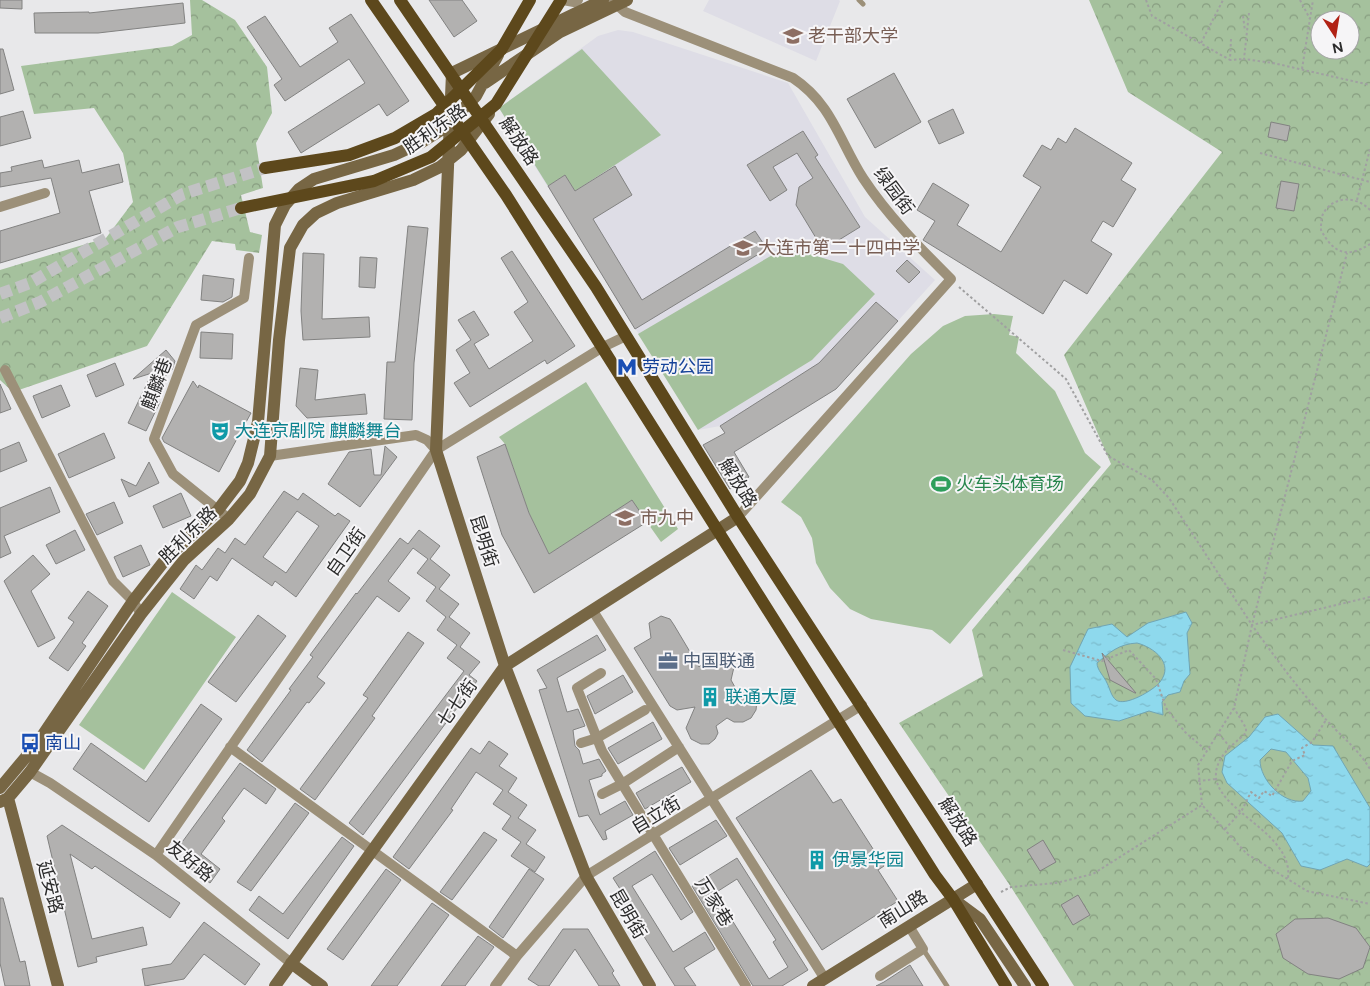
<svg xmlns="http://www.w3.org/2000/svg" width="1370" height="986" font-family="Figtree,'Noto Sans SC',sans-serif">
	<style>
		.built { fill: #dedde6 }
		.forest { fill: url(#forest-crowns); fill-rule: evenodd }
		.pitch { fill: #a5c19d }
		.water { fill: url(#water-ripples); stroke: #71a5b3; fill-rule: evenodd }
		.building { fill: #b2b1b0; stroke: #828281; fill-rule: evenodd }
		.lines { fill: none; stroke-linecap: round; stroke-linejoin: round }
		.primary-tunnel { stroke: #c2c2c4; stroke-width: 12; stroke-dasharray: 12 6; stroke-linecap: butt }
		.path { stroke: #a0a0a1; stroke-width: 2; stroke-dasharray: 2.5 2.5; stroke-linecap: butt }
		.lane { stroke: #9c9079; stroke-width: 5 }
		.street { stroke: #9c9079; stroke-width: 10 }
		.secondary { stroke: #764; stroke-width: 12 }
		.primary { stroke: #5d481c; stroke-width: 12 }
		.labels { text-anchor: middle; dominant-baseline: central; stroke-width: 4; stroke-linejoin: round; paint-order: stroke }
		.education-label { font-size: 18px; fill: #785e54; stroke: #f6f5f7; text-anchor: start }
		.street-label { font-size: 18px; fill: #2c2c2c; stroke: #f6f5f7 }
		.transit-label { font-size: 18px; fill: #164399; stroke: #f6f5f7; text-anchor: start }
		.culture-label { font-size: 18px; fill: #0d838f; stroke: #f6f5f7; text-anchor: start }
		.leisure-label { font-size: 18px; fill: #27864d; stroke: #f6f5f7; text-anchor: start }
		.service-label { font-size: 18px; fill: #4e5e75; stroke: #f6f5f7; text-anchor: start }
	</style>
	<defs>
		<pattern id="forest-crowns" width="20" height="18" patternUnits="userSpaceOnUse" patternTransform="scale(1.25)"><rect width="20" height="18" fill="#a5c19d"/><path d="M2 6a3 3 0 1 1 6 0M12 15a3 3 0 1 1 6 0" fill="none" stroke="#879d80"/></pattern>
		<pattern id="water-ripples" width="26" height="14" patternUnits="userSpaceOnUse" patternTransform="scale(1.25)"><rect width="26" height="14" fill="#8ed9ed"/><path d="M2 4q2-2 4 0t4 0M15 11q2-2 4 0t4 0" fill="none" stroke="#7bbacb"/></pattern>
	</defs>
	<rect width="100%" height="100%" fill="#e8e8ea"/>
	<path class="built" d="M709,0H839L840,1L816,61L703,11Z
		M618,30L633,32L788,83L865,217L935,280L836,389L736,451L720,426L698,430L499,108L598,36Z"/>
	<path class="forest" d="M190,0H202L235,20L267,67L272,113L256,143L263,188L241,195L250,232L262,235L259,253L236,250L235,244L212,241L147,346L13,392L0,380V270L106,238L133,202L123,153L94,108L34,114L21,66L172,46L192,35Z
		M1089,0H1370V986H1074L1011,887L899,723L983,676L972,630L1111,464L1064,355L1222,152L1128,92ZM1320,20H1350V50H1320Z"/>
	<path class="pitch" d="M582,49L661,135L575,191L565,175L548,186L499,108Z
		M786,247L843,264L875,294L812,360L698,430L638,334Z
		M994,314L1013,316L1009,335L1019,337L1016,353L1055,391L1085,453L1101,467L950,644L932,630L871,619L850,609L830,588L816,563L812,538L801,517L781,502L911,354L943,326L965,316Z
		M586,382L678,529L661,542L632,501L549,554L529,513L505,444L499,437Z
		M172,592L236,637L144,770L79,725Z"/>
	<path class="water" d="M1186,612L1192,623L1187,633L1190,674L1184,681L1180,692L1168,695L1162,702L1163,715L1149,711L1119,721L1085,716L1071,703L1070,667L1088,629L1112,624L1127,637L1148,623ZM1137,643C1153,647 1175,663 1160,682C1154,690 1125,707 1116,700C1111,696 1110,689 1107,683C1104,676 1097,670 1097,663C1110,652 1119,644 1137,643Z
		M1278,714L1313,745L1333,746L1370,808V864L1367,867L1347,859L1320,870L1301,866L1282,833L1227,783L1222,772L1225,756L1249,737L1265,717ZM1271,749L1286,752L1308,778L1311,791L1303,801C1283,804 1260,780 1260,760Z"/>
	<path class="building" d="M0,0H22V9L0,8Z
		M429,0H462L477,21L454,37Z
		M183,3L185,23L98,33H35L34,13L89,12V13Z
		M351,14L409,101L387,116L379,104L301,153L288,132L365,83L349,59L285,101L274,85L282,79L247,27L265,16L300,67L338,42L329,28Z
		M0,49H3L14,90L0,94Z
		M894,73L921,122L875,148L847,99Z
		M953,109L964,133L939,144L928,121Z
		M23,111L31,138L0,146V117Z
		M1271,122L1290,126L1287,141L1268,137Z
		M1075,128L1132,163L1121,180L1136,189L1113,227L1103,221L1091,241L1112,254L1087,294L1064,280L1043,314L923,240L935,221L917,210L933,183L969,205L957,225L1001,252L1041,187L1023,176L1042,145L1051,150L1058,138L1066,143Z
		M803,131L818,155L815,157L860,227L834,243L816,238L796,205L799,187L813,178L797,153L773,167L787,190L770,201L747,165Z
		M42,160L44,168L79,160L82,173L119,164L123,182L89,191L101,233L0,263V231L60,213L51,178L0,187V173L12,171L11,167Z
		M615,166L632,195L593,219L642,300L755,231L767,249L635,329L548,186L565,175L575,191Z
		M1281,181L1299,184L1294,211L1276,208Z
		M408,226L428,228L414,363L412,420L384,419L387,362H395Z
		M512,251L575,346L547,364L545,360L470,407L454,383L470,373L456,350L471,340L458,320L474,311L489,335L474,344L489,369L533,341L514,312L528,302L501,258Z
		M303,253L324,254L322,319L369,317L370,337L303,340L301,311Z
		M360,257L377,258L375,288L359,287Z
		M907,260L920,272L909,283L896,271Z
		M203,275L234,279L232,297L223,302L201,300Z
		M876,302L898,321L836,389L734,452L749,477L730,489L703,445L725,433L720,426L819,363Z
		M201,332L233,334L232,359L200,358Z
		M166,350L175,361L172,370L144,395L160,402L146,431L128,423L152,373L133,379Z
		M115,363L124,385L96,397L87,375Z
		M300,368L318,370L315,400L365,394L367,414L307,418L296,406Z
		M193,381L198,388L199,385L251,413L219,472L164,442L162,438Z
		M0,384L11,409L0,413Z
		M61,385L70,406L42,418L33,396Z
		M104,433L115,458L69,478L58,454Z
		M19,442L27,461L0,472V450Z
		M505,444L529,513L549,554L632,500L647,522L534,593L502,535L477,457Z
		M385,446L397,457L360,507L328,484L349,452L371,449L374,475H381Z
		M149,462L159,483L129,497L121,479L136,486Z
		M50,487L60,512L4,536L11,553L0,558V508Z
		M284,491L298,500L303,493L335,516L338,513L350,521L296,597L275,581L272,586L232,558L217,581L210,576L194,599L180,589L196,565L202,570L218,548L225,553L235,538L245,545ZM297,511L319,526L286,573L263,557Z
		M181,493L191,516L163,528L153,506Z
		M114,502L123,523L97,535L86,514Z
		M75,530L85,550L56,564L46,545Z
		M419,530L440,546L430,559L450,575L439,589L459,604L449,617L470,633L460,647L480,662L469,675L477,681L363,835L349,823L464,671L447,658L457,645L437,630L446,617L426,601L436,587L417,573L428,559L413,548L388,581L410,598L399,612L377,596L317,677L325,683L309,703L307,702L262,762L247,750L291,690L289,689L313,657L310,655L356,593L357,594L400,538L408,544Z
		M141,545L150,565L123,577L114,557Z
		M33,555L50,574L31,591L55,638L38,647L4,581Z
		M88,591L108,606L82,643L86,646L68,671L49,658L74,622L68,618Z
		M258,615L286,636L236,702L208,682Z
		M661,616L670,619L674,625L699,667L709,655L719,653L726,655L734,667L731,680L736,689L751,693L757,701L756,710L751,718L743,722H734L727,718L716,726L718,733L715,739L709,744H701L691,739L686,728L695,707L677,710L670,706L634,648L651,638L649,623Z
		M408,632L424,643L372,716L375,718L315,800L300,789L368,698L363,695Z
		M597,635L606,650L557,678L567,712L578,709L585,726L573,730L575,746L579,750L583,764L599,759L606,771L602,774V776L589,780L600,815L625,801L633,815L605,831L607,839L603,840L588,815L579,817L539,690L547,688L537,670Z
		M1102,653L1136,693H1135L1110,680Z
		M623,675L633,692L595,714L587,696Z
		M201,704L222,719L149,822L73,769L91,743L146,782Z
		M653,722L662,739L618,764L608,748Z
		M489,741L508,754L499,766L517,778L508,792L527,805L518,818L536,830L526,844L545,857L535,872L511,856L521,842L502,829L511,816L493,804L503,790L476,772L451,809L453,810L409,869L393,857L471,748L480,754Z
		M240,763L276,789L266,804L244,788L222,818L225,821L201,854L220,869L210,883L183,863L190,853L180,845Z
		M682,767L691,782L645,809L636,793Z
		M811,770L833,803L841,799L884,866L878,870L898,901L822,950L736,818Z
		M295,803L309,813L251,891L237,882Z
		M716,820L727,836L680,865L669,848Z
		M62,825L180,903L170,918L95,866L92,869L70,854L92,939L143,927L147,945L96,957L97,962L78,967L47,836Z
		M484,832L497,840L452,900L440,892Z
		M342,837L354,846L288,939L249,910L259,896L283,914Z
		M1043,840L1056,862L1040,871L1027,850Z
		M655,851L693,912L681,920L652,874L632,886L673,952L705,932L715,949L684,968L696,986H675L618,895L622,892L613,878Z
		M737,858L808,970L782,986H753L692,886ZM737,879L776,940L773,942L788,967L769,979L715,893Z
		M386,869L401,880L343,960L327,949Z
		M529,869L544,879L503,938L489,927Z
		M1078,895L1090,915L1073,925L1061,905Z
		M0,898H3L20,962L25,961L30,986H5L0,963Z
		M432,903L449,915L397,986H371Z
		M1328,918L1356,928L1370,947L1363,968L1339,979L1308,974L1283,958L1276,934L1295,919Z
		M204,922L260,964L245,985L204,954L184,979L145,986L142,969L171,964Z
		M563,929H588L614,971L612,973L620,986H599L575,949L549,986H539L528,979Z
		M478,936L494,947L465,986H441Z
		M910,965L923,986H876L884,982Z"/>
	<g class="lines">
		<path class="primary-tunnel" d="M0,294L30,283L183,194L265,168
			M0,318L40,302L178,227L241,208"/>
		<path class="path" d="M1146,0L1152,16L1230,60
			M1300,0L1310,19
			M1249,13L1244,59L1273,63L1370,85
			M1243,16L1245,31
			M1231,39L1230,60L1244,59
			M1201,43L1223,0
			M1302,69L1313,0
			M1260,153L1370,182
			M1357,200L1370,149
			M1370,210C1357,196 1333,195 1323,214C1321,218 1321,225 1321,230C1333,253 1347,259 1370,244
			M959,287L1066,379L1108,456L1152,480L1169,498L1252,625
			M1370,597L1252,625C1274,656 1296,686 1321,714C1339,735 1355,745 1370,769
			M1063,650L1102,661L1129,650L1156,679L1166,708L1185,732L1207,751
			M1219,734L1230,747L1246,733V728L1234,708
			M1230,747C1176,803 1295,822 1288,878
			M1198,781L1216,779
			M1202,805L1198,765L1234,708L1252,625L1347,253
			M1225,829L1241,812L1251,792L1259,798L1264,791L1272,796L1292,761L1305,755L1302,748L1312,742L1326,720
			M1001,892L1011,887L1056,883L1093,874L1202,805L1247,854L1307,891L1370,904"/>
		<path class="lane" d="M859,0L863,4
			M923,949L947,986"/>
		<path class="street" d="M563,0L574,2L578,0
			M612,0L625,12L793,78C832,104 839,140 863,178C888,216 919,247 951,279L738,517
			M0,207L45,193
			M5,370L113,581L133,601L141,614
			M270,456L416,435L427,440L436,450
			M229,519L173,474L154,439L196,325L244,298L249,258
			M593,611L825,979
			M601,673L577,688L602,751L746,986
			M581,743L597,738L645,710
			M230,747L517,956
			M30,772L50,783L156,855L291,963
			M602,794L622,784L679,747
			M156,855L436,450L603,347L626,336
			M880,976L923,949L909,926
			M495,986L517,956L586,876L862,705"/>
		<path class="secondary" d="M603,0L452,73L436,450L505,666L586,876L650,986
			M485,83L560,32L627,0
			M0,788L36,745L133,601L165,560L218,510L240,481L248,463L258,422L275,225L285,205L299,189L314,179L394,155L422,142L443,129L476,96L498,55
			M8,798L58,986
			M0,802L8,798L30,772L141,614L184,560L229,519L250,494L270,456L279,340L290,248L303,225L316,213L337,203L413,180L440,167L461,150L489,114
			M953,899L980,919L1025,986
			M291,963L322,986
			M275,986L505,666L738,517
			M813,986L977,884"/>
		<path class="primary" d="M371,0L506,195L935,875L953,899L1006,986
			M400,0L596,287L738,517L1043,986
			M265,168L349,155L395,138L436,114L501,50L530,0
			M241,208L374,181L431,157L496,104L561,0"/>
	</g>
	<defs>
		<symbol id="university-bare" viewBox="-9 -9 18 18"><path d="M0-5L7-2L0 1L-7-2ZM-4 1L0 2.5L4 1V4Q0 6-4 4Z" fill="#8d6e63" stroke="#f6f5f7" stroke-width="2.5" paint-order="stroke"/></symbol>
		<symbol id="school-bare" viewBox="-9 -9 18 18"><path d="M0-5L7-2L0 1L-7-2ZM-4 1L0 2.5L4 1V4Q0 6-4 4Z" fill="#8d6e63" stroke="#f6f5f7" stroke-width="2.5" paint-order="stroke"/></symbol>
		<symbol id="metro-bare" viewBox="-9 -9 18 18"><path d="M-5.5 5V-5H-3L0 0L3-5H5.5V5H3V-.5L0 4L-3-.5V5Z" fill="#1a4fb4" stroke="#f6f5f7" stroke-width="2.5" paint-order="stroke"/></symbol>
		<symbol id="theatre-bare" viewBox="-9 -9 18 18"><path d="M-5-5.5Q0-4 5-5.5V0Q5 5 0 6Q-5 5-5 0ZM-3.3-2.5H-1v1.5H-3.3ZM1-2.5H3.3v1.5H1ZM-2.8 1Q0 5.5 2.8 1Z" fill="#0f9aa8" stroke="#f6f5f7" stroke-width="2.5" paint-order="stroke"/></symbol>
		<symbol id="stadium-bare" viewBox="-9 -9 18 18"><path d="M0-5a6.5 5 0 1 0 0 10a6.5 5 0 1 0 0-10ZM-3.5-1.8h7v3.6h-7Z" fill="#2e9e5b" stroke="#f6f5f7" stroke-width="2.5" paint-order="stroke"/></symbol>
		<symbol id="office-bare" viewBox="-9 -9 18 18"><path d="M-6-3h4V-5.5h4V-3h4V5H-6ZM-1-4.5V-3h2v-1.5ZM-6 0V1H6V0Z" fill="#5c6f8a" stroke="#f6f5f7" stroke-width="2.5" paint-order="stroke"/></symbol>
		<symbol id="building-bare" viewBox="-9 -9 18 18"><path d="M-4-6H4V6H1V3H-1V6H-4ZM-2.5-4.3h1.7v1.8h-1.7ZM.8-4.3h1.7v1.8H.8ZM-2.5-1h1.7V.8h-1.7ZM.8-1h1.7V.8H.8Z" fill="#0f9aa8" stroke="#f6f5f7" stroke-width="2.5" paint-order="stroke"/></symbol>
		<symbol id="bus-bare" viewBox="-9 -9 18 18"><path d="M-5-6H5V4H4V6H2V4H-2V6H-4V4H-5ZM-3.5-4V0h7V-4ZM-3.5 1.2v1.5H-2V1.2ZM2 1.2v1.5H3.5V1.2Z" fill="#1a4fb4" stroke="#f6f5f7" stroke-width="2.5" paint-order="stroke"/></symbol>
	</defs>
	<g fill-rule="evenodd">
		<use href="#university-bare" x="779" y="22" width="28" height="28"/>
		<use href="#school-bare" x="729" y="234" width="28" height="28"/>
		<use href="#metro-bare" x="613" y="353" width="28" height="28"/>
		<use href="#theatre-bare" x="206" y="417" width="28" height="28"/>
		<use href="#stadium-bare" x="927" y="470" width="28" height="28"/>
		<use href="#school-bare" x="611" y="504" width="28" height="28"/>
		<use href="#office-bare" x="654" y="647" width="28" height="28"/>
		<use href="#building-bare" x="696" y="683" width="28" height="28"/>
		<use href="#bus-bare" x="16" y="729" width="28" height="28"/>
		<use href="#building-bare" x="803" y="846" width="28" height="28"/>
	</g>
	<g class="labels">
		<g class="education-label">
			<text x="808" y="36">老干部大学</text>
			<text x="758" y="248">大连市第二十四中学</text>
			<text x="640" y="518">市九中</text>
		</g>
		<g class="street-label">
			<text transform="translate(435 129) rotate(-35)">胜利东路</text>
			<text transform="translate(519 141) rotate(56)">解放路</text>
			<text transform="translate(894 191) rotate(53)">绿园街</text>
			<text transform="translate(157 384) rotate(-69)">麒麟巷</text>
			<text transform="translate(738 483) rotate(58)">解放路</text>
			<text transform="translate(188 535) rotate(-45)">胜利东路</text>
			<text transform="translate(484 541) rotate(72)">昆明街</text>
			<text transform="translate(346 552) rotate(-55)">自卫街</text>
			<text transform="translate(457 703) rotate(-54)">七七街</text>
			<text transform="translate(656 815) rotate(-31)">自立街</text>
			<text transform="translate(958 822) rotate(57)">解放路</text>
			<text transform="translate(190 861) rotate(39)">友好路</text>
			<text transform="translate(50 887) rotate(75)">延安路</text>
			<text transform="translate(714 902) rotate(58)">万家巷</text>
			<text transform="translate(903 909) rotate(-32)">南山路</text>
			<text transform="translate(628 914) rotate(60)">昆明街</text>
		</g>
		<g class="transit-label">
			<text x="642" y="367">劳动公园</text>
			<text x="45" y="743">南山</text>
		</g>
		<g class="culture-label">
			<text x="235" y="431">大连京剧院 麒麟舞台</text>
			<text x="725" y="697">联通大厦</text>
			<text x="832" y="860">伊景华园</text>
		</g>
		<g class="leisure-label">
			<text x="956" y="484">火车头体育场</text>
		</g>
		<g class="service-label">
			<text x="683" y="661">中国联通</text>
		</g>
	</g>
	<g transform="translate(1335 35) rotate(168)"><circle r="24" fill="#f6f5f7" stroke="#a5a5a6"/>
	<path d="M0-4L9 19L0 12L-9 19Z" fill="#b12215"/>
	<text y="-8" font-size="14" font-weight="bold" text-anchor="middle" fill="#2c2c2c">N</text>
	</g>
</svg>
